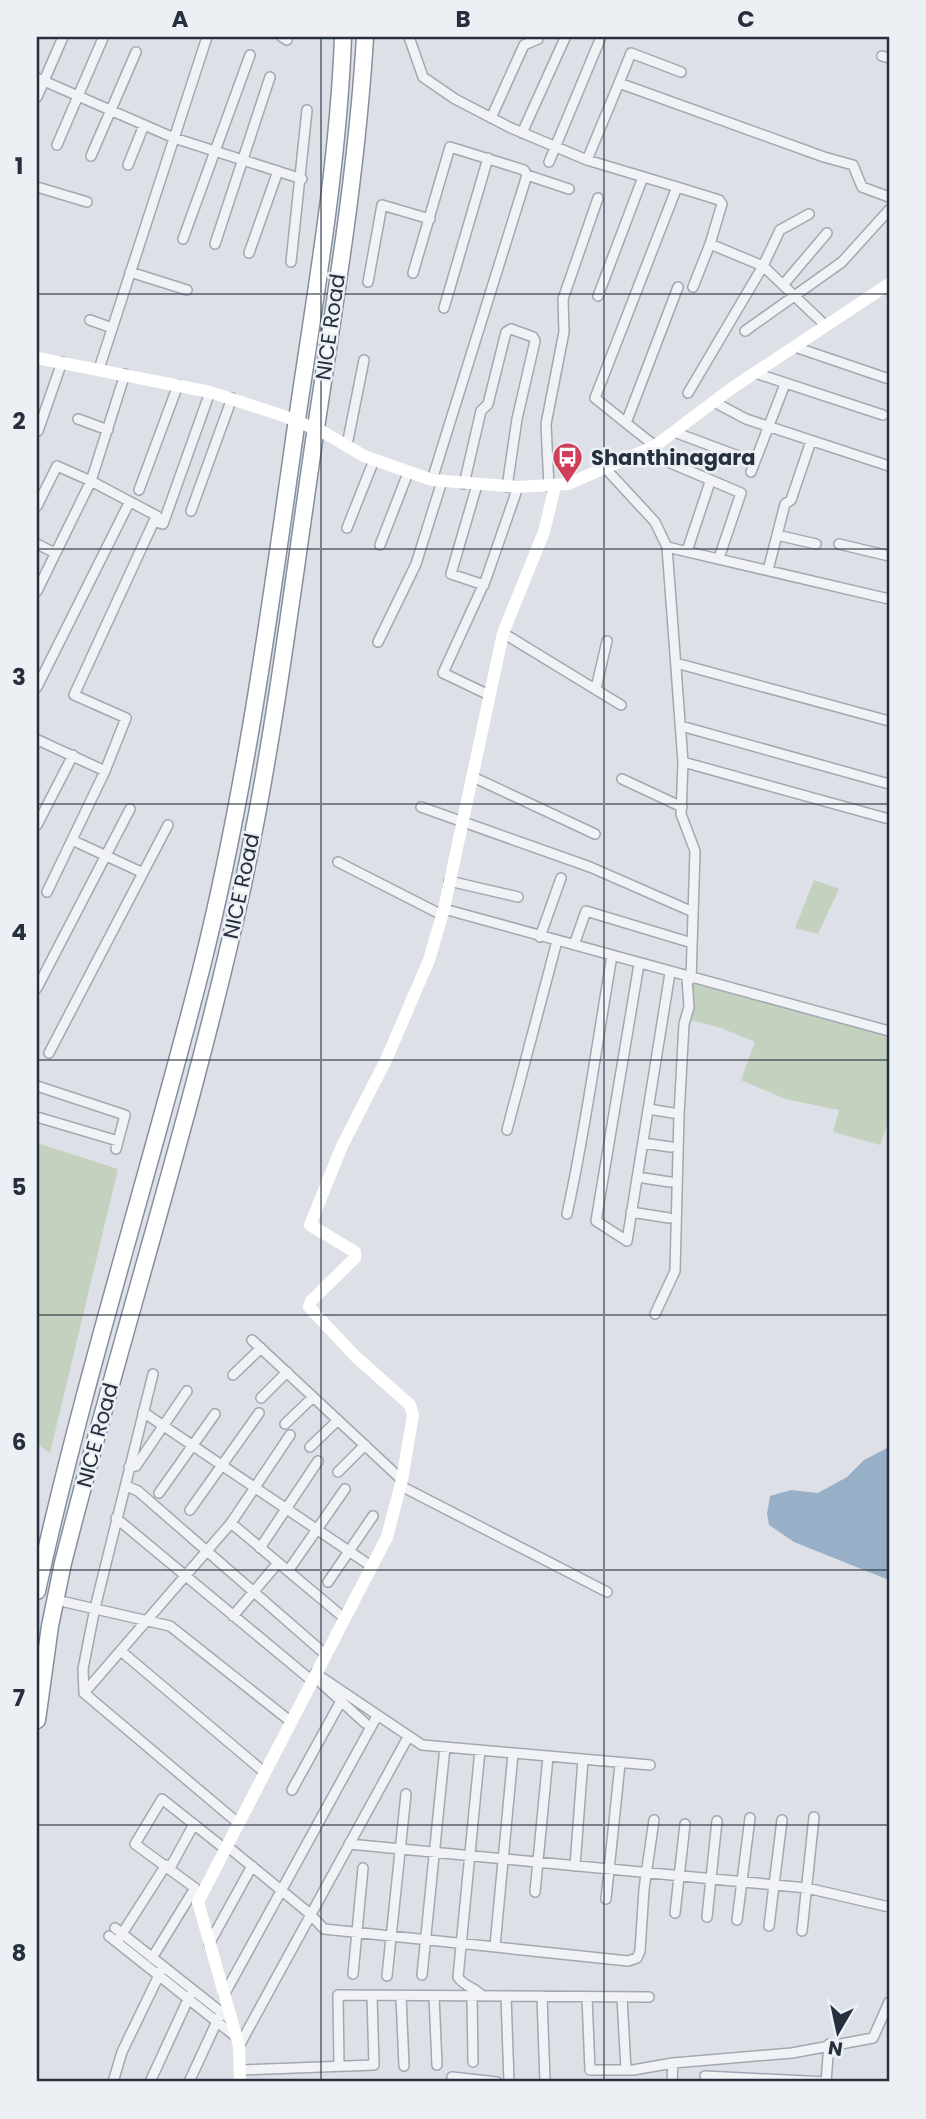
<svg xmlns="http://www.w3.org/2000/svg" width="926" height="2119" font-family="Poppins,sans-serif">
	<style>
		.green { fill: #c3d1be }
		.water { fill: #97b0c8 }
		.lines { fill: none; stroke-linecap: round; stroke-linejoin: round }
		.street-casing { stroke: #a2a8b1; stroke-width: 12 }
		.highway-casing { stroke: #848f9e; stroke-width: 19 }
		.street { stroke: #f0f2f5; stroke-width: 9 }
		.secondary { stroke: #fff; stroke-width: 12 }
		.highway { stroke: #fff; stroke-width: 16 }
		.secondary-bridge { stroke: #fff; stroke-width: 12 }
		.grid { fill: none; stroke: #262f3e; stroke-width: 2; stroke-opacity: 0.55 }
		.labels { text-anchor: middle; dominant-baseline: central; stroke-width: 5; stroke-linejoin: round; paint-order: stroke }
		.street-label { font-size: 21px; fill: #262f3e; stroke: #ecf0f5 }
		.poi-label { font-size: 21px; font-weight: bold; fill: #262f3e; stroke: #ecf0f5; text-anchor: start }
		.neatline { fill: none; stroke: #262f3e; stroke-width: 2.5 }
		.grid-label { font-size: 23px; text-anchor: middle; font-weight: bold; fill: #262f3e }
	</style>
	<rect width="100%" height="100%" fill="#dde1e7"/>
	<path class="green" d="M814,880L839,889L818,934L795,928Z
		M692,983L889,1036V1120L880,1145L833,1132L839,1110L785,1099L741,1080L755,1042L721,1028L690,1020Z
		M37,1143L118,1169L50,1453L37,1444Z"/>
	<path class="water" d="M889,1447V1580L794,1542L769,1525L767,1514L770,1496L791,1490L818,1493L847,1477L864,1460Z"/>
	<g class="lines">
		<defs>
			<path id="street" d="M282,37L287,40
				M409,37L423,77L455,99L511,128L587,160L677,187L595,398L626,423
				M882,56L889,58
				M37,78L174,138L302,179
				M619,83L631,53L681,72
				M37,97L63,37
				M491,118L524,45L538,39
				M522,133L565,38
				M57,145L103,38
				M91,156L136,52
				M587,160L619,83L824,157L853,165L862,187L889,197
				M549,162L601,37
				M128,165L144,125
				M527,175L569,189
				M37,187L87,202
				M677,187L719,200L722,204L710,244
				M183,239L250,55
				M215,244L270,77
				M249,253L278,171
				M291,262L307,110
				M130,272L187,290
				M413,273L450,147L524,170L527,175L432,480
				M368,282L382,205L430,219
				M783,285L827,233
				M693,287L710,244L763,266L826,326
				M598,296L643,177
				M444,308L488,158
				M90,320L112,328
				M745,331L842,262L889,210
				M795,347L889,379
				M99,369L207,37
				M755,373L883,415
				M125,374L91,481L157,516L154,521
				M688,393L763,266L780,230L809,214
				M714,402L746,419L889,466
				M78,419L108,430
				M38,431L62,362
				M674,432L741,457
				M347,445L364,360
				M655,446L626,423L678,287
				M645,452L741,493L719,558
				M606,469L655,522L667,547L683,762L681,814L695,851L691,979
				M751,472L785,384
				M464,484L481,411L488,404L506,332L511,329L533,337L535,341L517,419L507,487
				M477,485L451,574L484,585
				M549,487L546,424L564,332L563,299L598,198
				M139,490L178,385
				M37,506L57,466L91,481L37,591
				M191,511L232,398
				M347,528L374,460
				M777,535L816,544
				M37,544L55,553
				M839,544L889,556
				M380,545L408,473
				M667,547L889,599
				M687,551L710,482
				M768,570L785,504L791,500L811,441
				M503,633L621,705
				M378,642L416,564L442,481
				M676,663L889,721
				M37,687L129,503
				M596,688L607,641
				M489,695L443,673L486,579L518,487
				M681,726L889,784
				M37,743L38,740L105,771L47,892
				M683,762L889,819
				M105,771L126,718L74,695L154,521L163,524L210,392
				M473,777L595,834
				M622,779L682,807
				M421,807L590,867L693,912
				M37,825L73,755
				M74,841L141,872
				M338,862L442,915
				M449,881L518,897
				M444,909L889,1031
				M540,937L561,878
				M574,945L586,911L692,943
				M639,964L596,1221L627,1241L670,973
				M37,988L130,809
				M49,1053L168,825
				M37,1086L125,1115L116,1149
				M648,1109L673,1113
				M37,1117L118,1141
				M507,1130L557,941
				M643,1143L671,1147
				M637,1177L670,1182
				M631,1212L669,1218
				M567,1214C586,1128 597,1042 612,956
				M655,1314L675,1271L679,1115L684,1024L689,1007L687,978
				M252,1340L402,1480
				M153,1374L95,1608L83,1669L84,1693L238,1823
				M233,1375L261,1348
				M261,1398L287,1372
				M143,1412L371,1566
				M285,1424L313,1397
				M310,1447L338,1420
				M129,1467L136,1466L187,1391
				M338,1472L365,1445
				M126,1486L138,1491L325,1654
				M401,1486L607,1592
				M159,1493L215,1414
				M190,1510L259,1413
				M116,1518L311,1680
				M231,1523L343,1617
				M260,1548L318,1461
				M288,1571L345,1489
				M328,1582L373,1516
				M65,1602L170,1626L290,1721
				M233,1616L278,1563
				M122,1652L264,1772
				M315,1673L422,1745L650,1765
				M320,1682L365,1723
				M84,1693L231,1523L290,1435
				M480,1750L458,1977C464,1987 475,1987 482,1996
				M292,1790L341,1701
				M349,1844L807,1888L889,1907
				M227,1846L309,1913L324,1929L628,1961L637,1958L640,1951L644,1889L654,1820
				M575,1866L583,1760
				M170,1868L194,1824
				M535,1892L548,1757
				M606,1899L620,1764
				M675,1913L685,1824
				M707,1917L717,1821
				M737,1920L750,1818
				M769,1926L782,1820
				M115,1928L231,2020
				M802,1931L814,1817
				M109,1936L235,2036
				M120,1937L166,1865
				M209,1944L252,1866
				M495,1946L513,1754
				M152,1958L195,1888L135,1844L162,1799L225,1849
				M353,1974L363,1868
				M422,1975L445,1747
				M387,1976L406,1794
				M224,1995L377,1716
				M401,1996L404,2066
				M434,1996L437,2065
				M472,1996L473,2062
				M506,1996L509,2082
				M542,1996L545,2082
				M587,1997L590,2070H633L673,2063L792,2053L873,2038L889,2002
				M622,1997L626,2070
				M239,2046L408,1737
				M339,2066L338,1995L649,1997
				M240,2070L374,2065L372,1996
				M705,2076L826,2082
				M113,2082L122,2052L161,1971
				M150,2082L190,1995
				M189,2082L219,2017
				M452,2082V2077L497,2082
				M672,2082L673,2063
				M826,2082L829,2044"/>
			<path id="highway" d="M37,1591C83,1381 149,1175 202,966C245,793 269,617 294,440C313,307 338,172 343,37
				M37,1720L50,1626L63,1563C120,1338 192,1116 242,889C274,741 292,591 314,441C334,307 357,172 365,37"/>
		</defs>
		<use href="#street" class="street-casing"/>
		<use href="#highway" class="highway-casing"/>
		<use href="#street" class="street"/>
		<path class="secondary" d="M37,358L210,392L284,416
			M323,432L364,456L432,480L518,487L568,484L655,446L732,388L889,284
			M240,2082L239,2046L198,1902L387,1537L402,1480L413,1415L410,1405L355,1356L309,1307L311,1301L355,1258V1252L310,1225L342,1146L386,1060L429,960L444,909L503,633L544,532L555,486"/>
		<use href="#highway" class="highway"/>
		<path class="secondary-bridge" d="M284,416L323,432"/>
	</g>
	<path class="grid" d="M321,37V2082M604,37V2082M37,294H889M37,549H889M37,804H889M37,1060H889M37,1315H889M37,1570H889M37,1825H889"/>
	<defs>
		<symbol id="bus-pin" viewBox="-11 -11 22 30"><path d="M0 17L-7.5 6A9.5 9.5 0 1 1 7.5 6Z" fill="#cf3f58" stroke="#ecf0f5"/><path d="M-5-6H5V4H4V6H2V4H-2V6H-4V4H-5ZM-3.5-4V0h7V-4ZM-3.5 1.2v1.5H-2V1.2ZM2 1.2v1.5H3.5V1.2Z" fill="#fff"/></symbol>
	</defs>
	<g fill-rule="evenodd">
		<use href="#bus-pin" x="550" y="440" width="35" height="47"/>
	</g>
	<g class="labels">
		<g class="street-label">
			<text transform="translate(330 327) rotate(-82)">NICE Road</text>
			<text transform="translate(241 886) rotate(-78)">NICE Road</text>
			<text transform="translate(97 1435) rotate(-75)">NICE Road</text>
		</g>
		<g class="poi-label">
			<text x="591" y="457">Shanthinagara</text>
		</g>
	</g>
	<rect width="926" height="2119" fill="none" stroke="#ecf0f5" stroke-width="77"/>
	<g transform="translate(838 2032) rotate(189)" stroke="#ecf0f5" stroke-width="5" paint-order="stroke">
	<path d="M0-5L12 26L0 18L-12 26Z" fill="#262f3e"/>
	<text y="-10" font-size="19" font-weight="bold" text-anchor="middle" fill="#262f3e">N</text>
	</g>
	<rect x="38" y="38" width="850" height="2042" class="neatline"/>
	<g class="grid-label">
		<text x="180" y="27">A</text>
		<text x="463" y="27">B</text>
		<text x="746" y="27">C</text>
		<text x="19" y="174">1</text>
		<text x="19" y="429">2</text>
		<text x="19" y="685">3</text>
		<text x="19" y="940">4</text>
		<text x="19" y="1195">5</text>
		<text x="19" y="1450">6</text>
		<text x="19" y="1706">7</text>
		<text x="19" y="1961">8</text>
	</g>
</svg>
